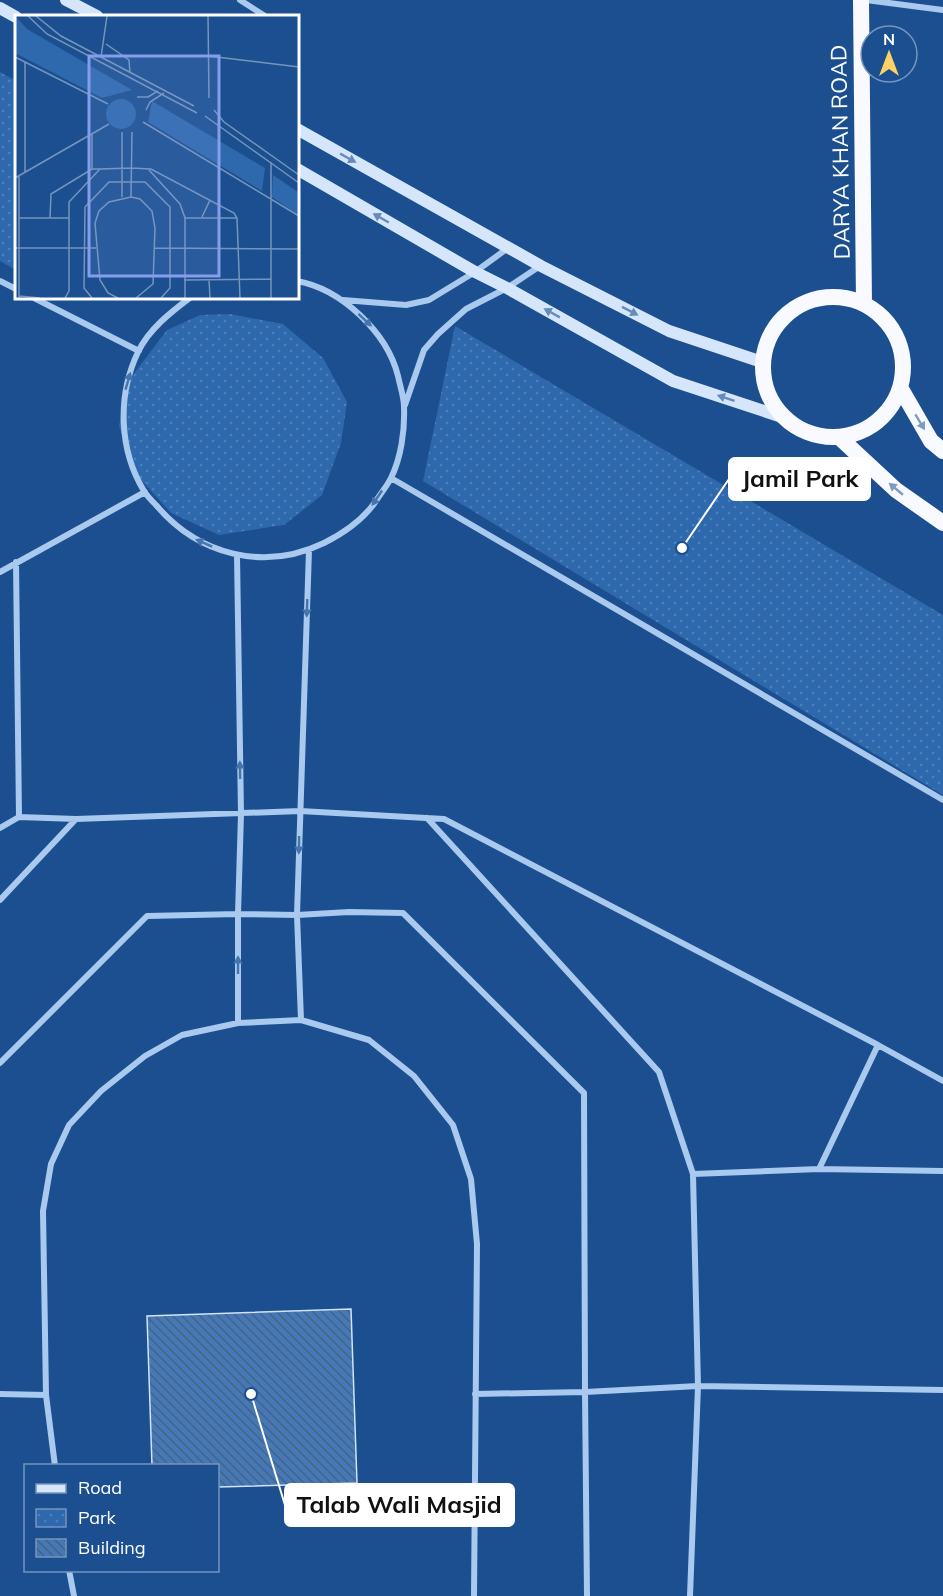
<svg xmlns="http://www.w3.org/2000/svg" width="943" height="1596" font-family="Mulish,sans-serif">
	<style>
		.park { fill: url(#park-dots) }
		.building { fill: url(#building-back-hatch); stroke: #cfe3fa; stroke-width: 1.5 }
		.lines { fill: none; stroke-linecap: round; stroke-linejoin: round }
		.minor { stroke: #a9c9ee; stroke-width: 6 }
		.secondary { stroke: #d6e6fa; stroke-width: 12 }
		.trunk { stroke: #f8faff; stroke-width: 16 }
		.oneway { fill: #668bba }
		.oneway2 { fill: #4674ac }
		.oneway3 { fill: #7e9cc1 }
		.labels { text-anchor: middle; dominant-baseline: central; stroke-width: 6; stroke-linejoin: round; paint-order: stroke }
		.street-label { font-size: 22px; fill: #fff; stroke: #1b4f8f }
		.inset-road { fill: none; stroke: #7695bc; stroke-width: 1.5 }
		.view { fill: #839eea; fill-opacity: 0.15; stroke: #839eea; stroke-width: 3 }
		.inset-edge { fill: none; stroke: #fff; stroke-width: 3 }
		.leader { fill: none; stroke: #fff; stroke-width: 2 }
		.callout-dot { fill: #fff; stroke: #1b4f8f; stroke-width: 2 }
		.callout { fill: #fff; stroke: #fff; stroke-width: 2 }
		.callout-label { font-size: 24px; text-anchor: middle; font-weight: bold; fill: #111 }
	</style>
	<defs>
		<pattern id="park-dots" width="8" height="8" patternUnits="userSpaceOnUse" patternTransform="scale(1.5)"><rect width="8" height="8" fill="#2e69ad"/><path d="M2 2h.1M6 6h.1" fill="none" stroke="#4d80b9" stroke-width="1.8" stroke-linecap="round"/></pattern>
		<pattern id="building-back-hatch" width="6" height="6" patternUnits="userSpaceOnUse" patternTransform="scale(1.5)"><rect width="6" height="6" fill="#4478b7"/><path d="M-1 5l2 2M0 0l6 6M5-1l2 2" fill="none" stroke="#486282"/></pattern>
	</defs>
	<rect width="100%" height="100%" fill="#1b4f8f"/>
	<path class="park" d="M0,72L16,81V270L0,261Z
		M230,314L283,324L323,358L347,402L341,443L322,495L284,525L219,535L171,513L135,473L119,426L129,380L167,330L200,315Z
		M455,326L943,615V795L423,481Z"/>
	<path class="building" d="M351,1309L357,1483L218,1487V1466H152L147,1316Z"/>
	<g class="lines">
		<path class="minor" d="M240,0L265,16
			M866,0L943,10
			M0,281L16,289
			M32,297L139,351
			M191,297C171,312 149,329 138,352C117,396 119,450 144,491C147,496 152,501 156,505C198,555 264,572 324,543C344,533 363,520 376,501C381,493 387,486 391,478C401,458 405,430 404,407C404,397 400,386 398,376C387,332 341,289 297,281
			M343,300L406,305L429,300L475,272L508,248
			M405,405L424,350L438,334L466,309L507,288L540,266
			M391,478L943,800
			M237,555L241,814L238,914V1023
			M16,562L19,817
			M0,572L145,492
			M427,818L659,1072L693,1174L698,1386L690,1596
			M0,828L19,817L76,819
			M0,900L76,819L300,811L444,819L878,1045L943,1081
			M301,1020L297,915L309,550
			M0,1063L147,916L238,914L297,915L349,912L403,913L584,1093L585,1392L587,1596
			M819,1169L878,1045
			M693,1174L819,1169L943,1171
			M0,1394L46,1395
			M475,1394L585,1392L698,1386L943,1390
			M55,1466L46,1395L43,1211L51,1164L69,1125L101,1091L145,1056L182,1035L238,1023L301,1020L369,1040L414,1076L453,1125L471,1179L477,1244L474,1596
			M69,1570L74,1596"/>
		<path class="secondary" d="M66,0L97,16
			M0,8L16,17
			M297,129L541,266L669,331L762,362
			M297,169L475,272L507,288L673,381L782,417"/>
		<path class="trunk" d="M861,0L864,304
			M763 367a70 70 0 1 1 140 0a70 70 0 1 1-140 0Z
			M901,389L931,441L943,451
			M840,438L896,490L943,523"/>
	</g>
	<defs><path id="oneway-solid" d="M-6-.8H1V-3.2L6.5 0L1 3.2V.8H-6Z" transform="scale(1.5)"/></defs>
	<g class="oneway">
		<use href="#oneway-solid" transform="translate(348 158) rotate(29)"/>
		<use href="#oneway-solid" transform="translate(381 218) rotate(-150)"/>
		<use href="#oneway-solid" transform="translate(630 311) rotate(27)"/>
		<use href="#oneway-solid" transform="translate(552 313) rotate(-151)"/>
		<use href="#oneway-solid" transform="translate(726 398) rotate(-162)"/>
	</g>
	<g class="oneway2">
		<use href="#oneway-solid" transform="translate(365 320) rotate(43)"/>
		<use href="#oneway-solid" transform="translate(128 381) rotate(-74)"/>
		<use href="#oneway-solid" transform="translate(377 498) rotate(124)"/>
		<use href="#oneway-solid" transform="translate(204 543) rotate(-156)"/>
		<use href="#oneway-solid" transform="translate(307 608) rotate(92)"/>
		<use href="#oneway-solid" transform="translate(240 770) rotate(-91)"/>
		<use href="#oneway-solid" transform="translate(299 845) rotate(91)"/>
		<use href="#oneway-solid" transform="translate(238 965) rotate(-90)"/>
	</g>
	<g class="oneway3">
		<use href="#oneway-solid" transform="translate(920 422) rotate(59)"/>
		<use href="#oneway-solid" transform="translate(896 489) rotate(-140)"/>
	</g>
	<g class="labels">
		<g class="street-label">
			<text transform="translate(840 152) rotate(-91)">DARYA KHAN ROAD</text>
		</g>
	</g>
	<g transform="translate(15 15)">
		<rect width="284" height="284" fill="#1b4f8f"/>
		<path d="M0,1L12,14L117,75L87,83L0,38ZM91 99a15 15 0 1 1 30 0a15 15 0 1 1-30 0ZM137,86L250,153L247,176L133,107ZM258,160L283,177V200L257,182Z" fill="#2e69ad"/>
		<path class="inset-road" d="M13,1L32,19L182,98M21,1L46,21L179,91M193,1L194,83M91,29L114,45L115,58M193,41L284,52M0,42L93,89M86,42L92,1M10,47V157M122,82H133L143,76M131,95L135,87L149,78M199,95L209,107L284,160M190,101L284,168M128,107L284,201M107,117V182M77,118V154M256,147V283M134,155L165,189L170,203V283M0,163L94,109M116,182L117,117M187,202L195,185M4,203H54M35,203L36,179L77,154H85M170,203H222M0,233H81M140,233L284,234M169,265L256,264M194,265L195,283M4,281L25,283M4,283V160M50,283L54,276V187L85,154L116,153L136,154L219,198L222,203L225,283M77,283L69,273L70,192L94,167H130L155,192V273L146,283M103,283L93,278L85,265L80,208L84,196L94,187L116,182L125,184L137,196L140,213L138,269L121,283"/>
		<path class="view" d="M74,41H204V261H74Z"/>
		<rect width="284" height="284" class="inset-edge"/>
	</g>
	<path class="leader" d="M682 548L729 479M251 1394L285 1505"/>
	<g class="callout-dot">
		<circle cx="682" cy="548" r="6"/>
		<circle cx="251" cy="1394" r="6"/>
	</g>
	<g class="callout">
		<rect x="729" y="458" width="141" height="42" rx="6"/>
		<rect x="285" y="1484" width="229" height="42" rx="6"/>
	</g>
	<g class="callout-label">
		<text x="800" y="487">Jamil Park</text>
		<text x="399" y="1513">Talab Wali Masjid</text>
	</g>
	<rect x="24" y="1464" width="195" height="108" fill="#1b4f8f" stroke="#7695bc" stroke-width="1.5"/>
	<rect x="36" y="1484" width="30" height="9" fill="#d6e6fa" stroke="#7695bc" stroke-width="1.5"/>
	<text x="78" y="1494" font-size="18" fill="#ffffff">Road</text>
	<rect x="36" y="1509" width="30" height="18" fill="url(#park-dots)" stroke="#7695bc" stroke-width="1.5"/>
	<text x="78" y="1524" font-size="18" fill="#ffffff">Park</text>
	<rect x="36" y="1539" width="30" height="18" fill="url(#building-back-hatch)" stroke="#7695bc" stroke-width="1.5"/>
	<text x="78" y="1554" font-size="18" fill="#ffffff">Building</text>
	<g transform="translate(889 54)"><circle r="28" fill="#1b4f8f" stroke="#7695bc" stroke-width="1.5"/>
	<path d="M0-4.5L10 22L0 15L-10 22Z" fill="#ffd166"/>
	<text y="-9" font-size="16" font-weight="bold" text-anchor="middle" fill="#ffffff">N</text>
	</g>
</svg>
